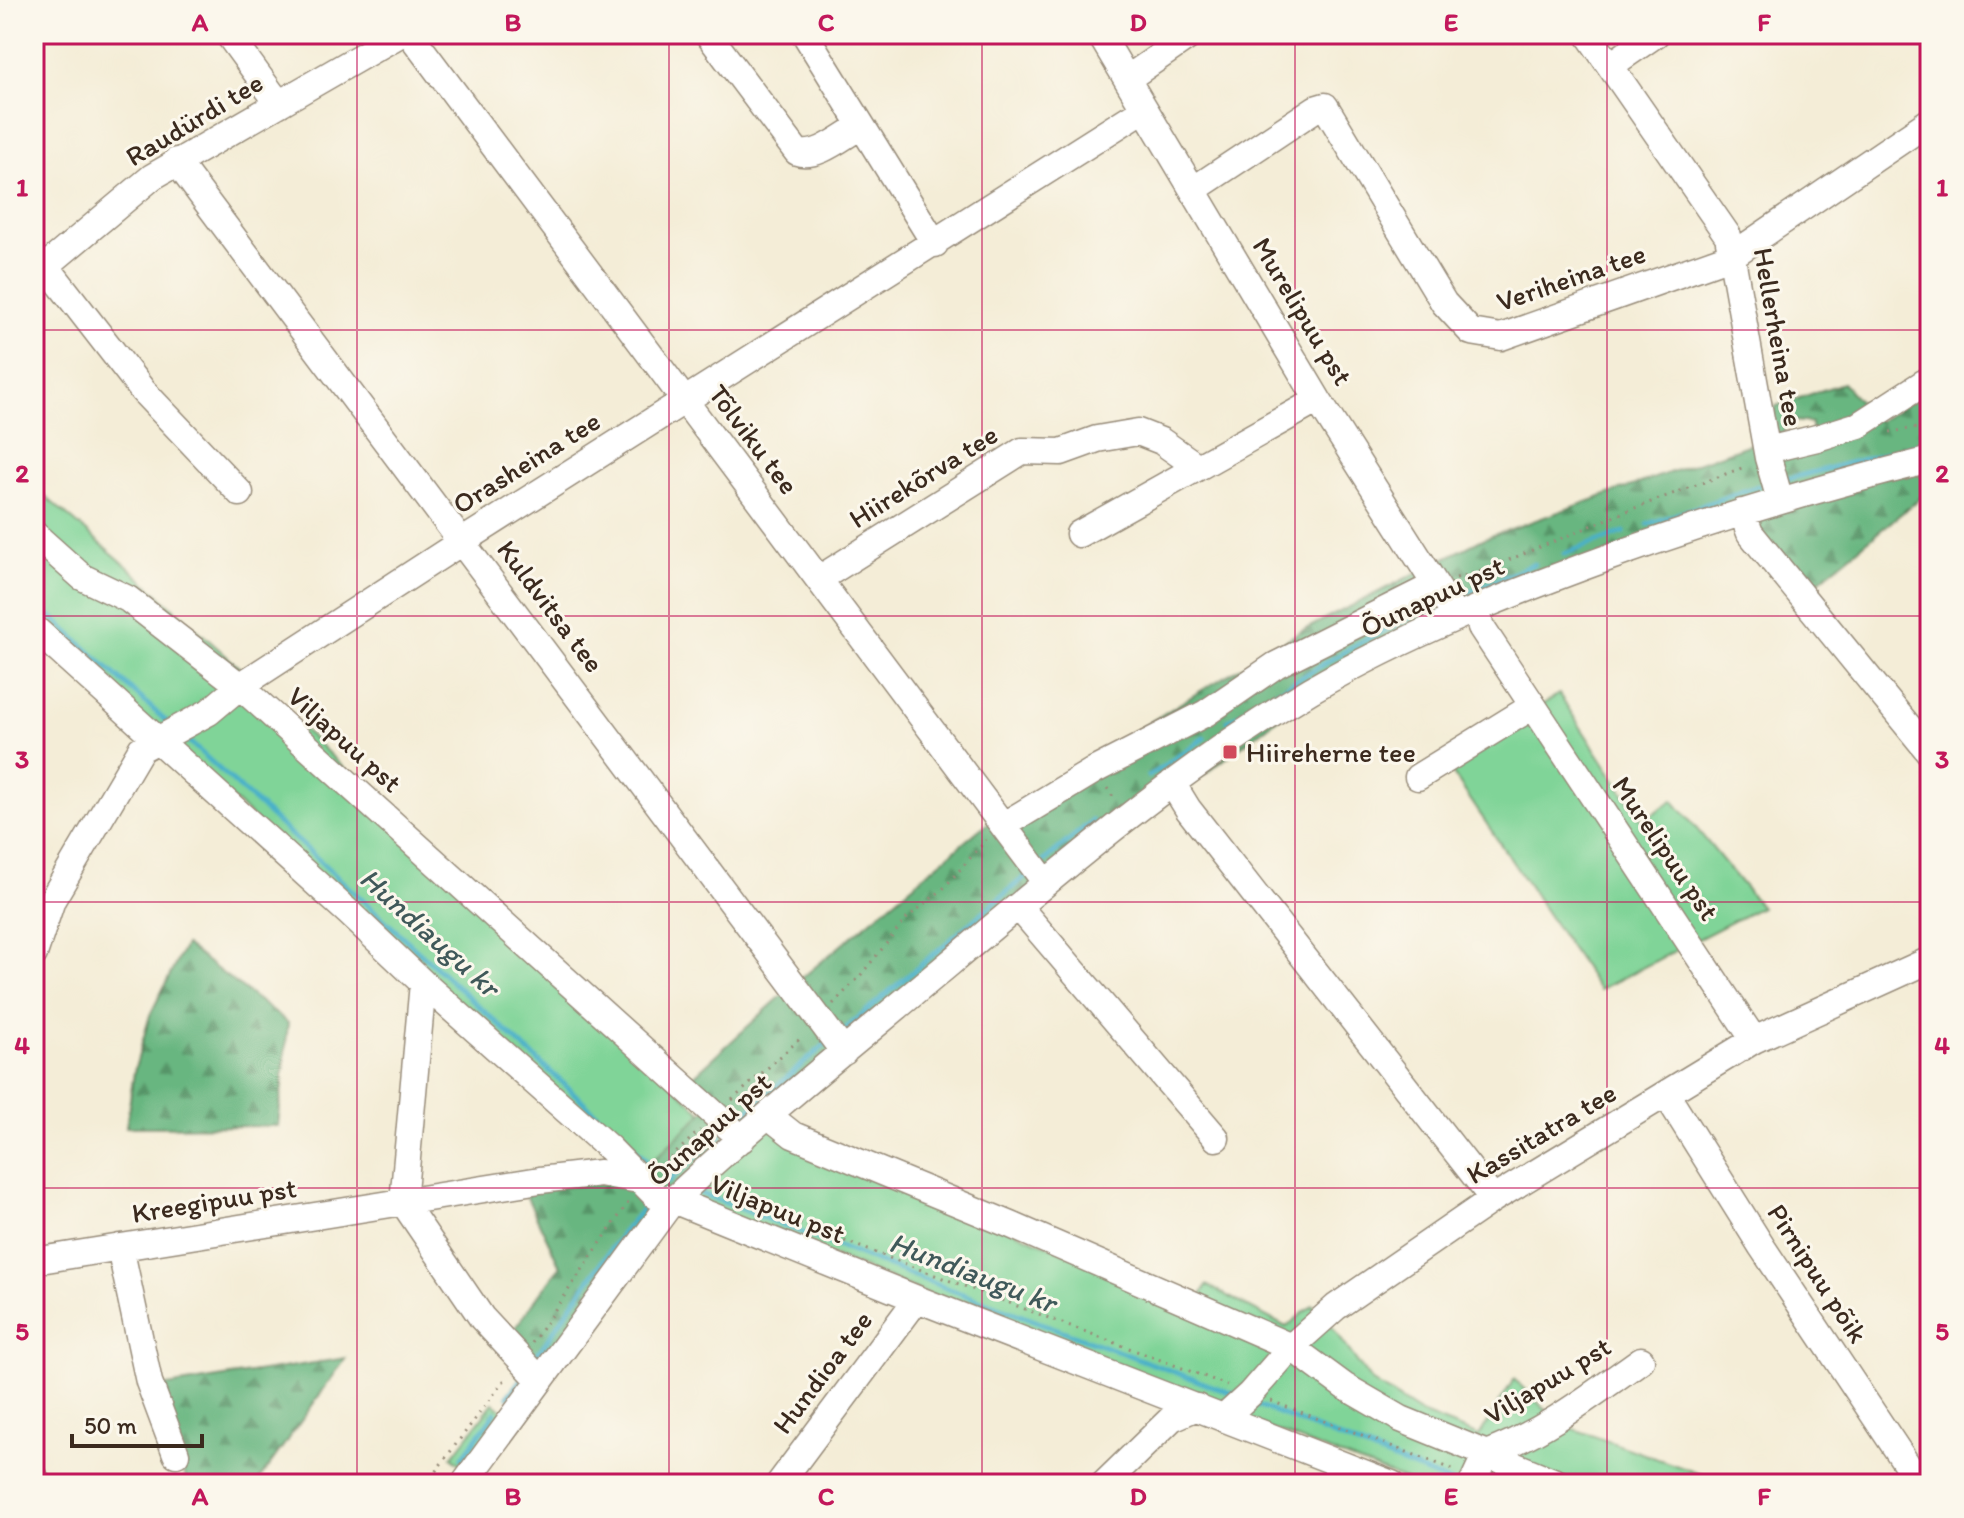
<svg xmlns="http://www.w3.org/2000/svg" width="1964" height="1518" font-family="Itim,sans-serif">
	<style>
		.grass { fill: url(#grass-tufts); stroke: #5e7f5b; stroke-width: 2 }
		.forest { fill: url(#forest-firs); stroke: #52704f; stroke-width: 2; fill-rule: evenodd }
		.green { fill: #80d498; stroke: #5e7f5b; stroke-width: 2 }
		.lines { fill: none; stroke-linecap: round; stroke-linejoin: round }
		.stream { stroke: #4ab0c9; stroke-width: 5 }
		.minor-casing { stroke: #988c7a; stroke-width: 29 }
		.path { stroke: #988c7a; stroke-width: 3; stroke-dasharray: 2 6; stroke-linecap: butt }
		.minor { stroke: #fff; stroke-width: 26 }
		.grid { fill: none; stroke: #c2185b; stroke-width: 2; stroke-opacity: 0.55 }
		.poi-dot { fill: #d1495b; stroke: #fbf7ec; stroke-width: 3 }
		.labels { text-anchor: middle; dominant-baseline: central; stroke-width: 6; stroke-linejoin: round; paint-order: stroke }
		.street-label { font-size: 28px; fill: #3b2a1e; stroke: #fbf7ec }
		.poi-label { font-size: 28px; fill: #3b2a1e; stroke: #fbf7ec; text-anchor: start }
		.water-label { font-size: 30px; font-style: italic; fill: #40595a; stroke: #fbf7ec }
		.neatline { fill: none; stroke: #c2185b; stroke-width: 3 }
		.grid-label { font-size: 26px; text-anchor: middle; font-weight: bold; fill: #c2185b }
	</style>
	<defs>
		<pattern id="grass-tufts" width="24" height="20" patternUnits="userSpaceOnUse" patternTransform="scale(2)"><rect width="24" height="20" fill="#80d498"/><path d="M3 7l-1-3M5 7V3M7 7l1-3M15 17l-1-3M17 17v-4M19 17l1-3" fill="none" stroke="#70b683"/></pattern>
		<pattern id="forest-firs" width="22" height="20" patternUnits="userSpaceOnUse" patternTransform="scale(2)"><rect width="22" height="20" fill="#68b680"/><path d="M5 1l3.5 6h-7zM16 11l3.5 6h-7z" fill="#579468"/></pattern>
	</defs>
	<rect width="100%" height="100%" fill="#fbf7ec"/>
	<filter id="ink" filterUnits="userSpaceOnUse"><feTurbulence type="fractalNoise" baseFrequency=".0125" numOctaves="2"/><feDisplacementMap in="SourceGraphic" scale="16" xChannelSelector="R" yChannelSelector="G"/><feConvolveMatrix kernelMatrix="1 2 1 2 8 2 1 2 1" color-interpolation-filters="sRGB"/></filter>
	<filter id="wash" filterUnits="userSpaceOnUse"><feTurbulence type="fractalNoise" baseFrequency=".006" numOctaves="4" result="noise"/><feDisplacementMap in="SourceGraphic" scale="32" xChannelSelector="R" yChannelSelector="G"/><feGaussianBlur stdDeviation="1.8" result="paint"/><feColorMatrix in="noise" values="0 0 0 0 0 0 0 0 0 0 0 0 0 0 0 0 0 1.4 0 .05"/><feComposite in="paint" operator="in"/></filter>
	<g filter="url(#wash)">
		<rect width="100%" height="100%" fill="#f4edd7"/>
		<path class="grass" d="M493,1403L502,1410V1417L468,1464L461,1465L452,1457Z"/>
		<path class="forest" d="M1843,383L1878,422L1930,389V490L1805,592L1734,502L1364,653L726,1139L540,1365L509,1336L560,1266L523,1189L632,1182L710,1105L688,1081L790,988L981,828L1197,693L1300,632L1485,538L1759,441L1776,406ZM1786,420L1811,423V435L1783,442Z
			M185,945L288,1023L278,1126L126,1127L134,1072L150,1015Z
			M346,1358L256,1484H188L154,1388Z"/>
		<path class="green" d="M34,487L127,566L244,672L702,1113L641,1172L34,618Z
			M1559,694L1642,821L1673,800L1761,907L1599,990L1447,765Z
			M773,1130L1194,1307L1207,1285L1286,1327L1313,1305L1330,1324L1371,1381L1421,1413L1479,1436L1514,1379L1560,1424L1728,1484H1415L1231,1414L687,1198L765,1131Z"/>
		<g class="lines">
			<path class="stream" d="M1787,479L1930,442
				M1648,524L1758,486
				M1564,554L1624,532
				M1467,593L1534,564
				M34,601L166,721
				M1228,721L1361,642L1433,607
				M184,737L646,1159
				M1149,776L1204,738
				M1044,861L1092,821
				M844,1030L1027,875
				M740,1118L826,1044
				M667,1182L721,1135
				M697,1192L930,1282L1234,1394
				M534,1359L622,1233L644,1207
				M508,1396L521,1379
				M1257,1405L1454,1484
				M462,1458L495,1413
				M443,1484L447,1478"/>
		</g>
	</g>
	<g filter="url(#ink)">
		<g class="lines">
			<defs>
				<path id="minor" d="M228,34L279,104
					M410,34L1046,883
					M708,34L797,152C817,159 843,136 861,126
					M805,34L935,244
					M1100,34L1318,400L1456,617
					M1588,34L1728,236L1768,458L1780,500
					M1611,65L1656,34
					M1127,79L1192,34
					M176,161L844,1052
					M1193,190L1315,109L1325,106L1444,303L1471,332L1501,337L1733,255L1930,121
					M46,266L143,391L240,493
					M34,276L152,177L400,34
					M1767,450L1817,438L1859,425L1930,379
					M1742,512L1750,533L1930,753
					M34,534L82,577L128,599L240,686L742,1139
					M1079,534L1318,400
					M819,579L1022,451L1061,452L1097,439L1138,432L1161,441L1198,467
					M1475,609L1481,627L1754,1040
					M34,628L348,912L423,983L609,1148L656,1196L673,1200L917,1299L1392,1484
					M1418,777L1533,706
					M1172,783L1188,809L1493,1199
					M1004,825L1095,770L1206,713L1276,665L1435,585
					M1018,906L1216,1138
					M34,954L52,900L141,749L209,712L240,686L463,541L1144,109
					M423,983L403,1202L482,1318L540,1380
					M1666,1094L1762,1247L1920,1484
					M769,1116L793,1135L1011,1225L1291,1347L1344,1386L1401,1419L1560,1484
					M120,1247L149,1382L176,1454
					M34,1261L540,1180L600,1173L639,1180
					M1225,1417L1250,1394L1291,1347L1336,1307L1493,1199L1754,1040L1930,960
					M34,1476L38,1484
					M464,1484L673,1200C761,1117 857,1041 950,963C1066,866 1181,767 1311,690C1406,635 1508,594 1610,557C1715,519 1822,487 1930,460
					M779,1484L917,1299
					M1104,1484L1172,1418L1197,1407
					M1472,1484L1486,1454C1543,1433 1592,1395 1641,1360"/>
			</defs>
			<use href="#minor" class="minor-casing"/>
			<path class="path" d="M1890,432L1930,426
				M1456,578L1482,571L1627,511L1747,466
				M1107,788L1116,801
				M833,1004L860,976L907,918L943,889L986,840
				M732,1100L803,1036
				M659,1169L700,1130
				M717,1193L1227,1385
				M532,1343L630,1200
				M1271,1401L1455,1470
				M426,1484L506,1378"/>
			<use href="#minor" class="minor"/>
		</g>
	</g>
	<path class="grid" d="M357,34V1484M669,34V1484M982,34V1484M1295,34V1484M1607,34V1484M34,330H1930M34,616H1930M34,902H1930M34,1188H1930"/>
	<rect class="poi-dot" x="1222" y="744" width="16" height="16" rx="4"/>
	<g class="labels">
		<g class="street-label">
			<text transform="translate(194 119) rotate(-31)">Raudürdi tee</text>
			<text transform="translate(1571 277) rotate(-19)">Veriheina tee</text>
			<text transform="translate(1303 311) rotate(59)">Murelipuu pst</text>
			<text transform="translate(1779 337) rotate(80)">Hellerheina tee</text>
			<text transform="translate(754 439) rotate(53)">Tõlviku tee</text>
			<text transform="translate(526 462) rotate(-32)">Orasheina tee</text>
			<text transform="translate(923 476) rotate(-32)">Hiirekõrva tee</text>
			<text transform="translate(1432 596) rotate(-25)">Õunapuu pst</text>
			<text transform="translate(551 606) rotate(53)">Kuldvitsa tee</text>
			<text transform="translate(345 739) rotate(42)">Viljapuu pst</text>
			<text transform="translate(1666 848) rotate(56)">Murelipuu pst</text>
			<text transform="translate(709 1129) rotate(-42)">Õunapuu pst</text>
			<text transform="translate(1541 1133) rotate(-31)">Kassitatra tee</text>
			<text transform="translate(214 1200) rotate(-9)">Kreegipuu pst</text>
			<text transform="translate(778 1208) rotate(22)">Viljapuu pst</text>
			<text transform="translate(1818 1273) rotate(57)">Pirnipuu põik</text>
			<text transform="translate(822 1372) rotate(-53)">Hundioa tee</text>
			<text transform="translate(1547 1380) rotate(-31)">Viljapuu pst</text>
		</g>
		<g class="poi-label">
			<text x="1246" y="752">Hiireherne tee</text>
		</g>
		<g class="water-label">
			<text transform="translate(430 932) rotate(42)">Hundiaugu kr</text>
			<text transform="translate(973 1272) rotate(21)">Hundiaugu kr</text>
		</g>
	</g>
	<rect width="1964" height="1518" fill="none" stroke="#fbf7ec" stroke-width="88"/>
	<path d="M72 1434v12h130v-12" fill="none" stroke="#3b2a1e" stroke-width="4"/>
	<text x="84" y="1434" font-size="24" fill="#3b2a1e" stroke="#fbf7ec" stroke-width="6" paint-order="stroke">50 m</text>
	<rect x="44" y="44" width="1876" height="1430" class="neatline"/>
	<g class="grid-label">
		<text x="200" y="31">A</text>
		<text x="513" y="31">B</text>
		<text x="826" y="31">C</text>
		<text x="1138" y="31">D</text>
		<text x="1451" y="31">E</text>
		<text x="1764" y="31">F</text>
		<text x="22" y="196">1</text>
		<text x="1942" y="196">1</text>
		<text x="22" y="482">2</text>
		<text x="1942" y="482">2</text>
		<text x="22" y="768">3</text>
		<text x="1942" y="768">3</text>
		<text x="22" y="1054">4</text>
		<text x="1942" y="1054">4</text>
		<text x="22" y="1340">5</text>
		<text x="1942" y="1340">5</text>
		<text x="200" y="1505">A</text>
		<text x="513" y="1505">B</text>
		<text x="826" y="1505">C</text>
		<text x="1138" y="1505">D</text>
		<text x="1451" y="1505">E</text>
		<text x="1764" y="1505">F</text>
	</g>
</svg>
